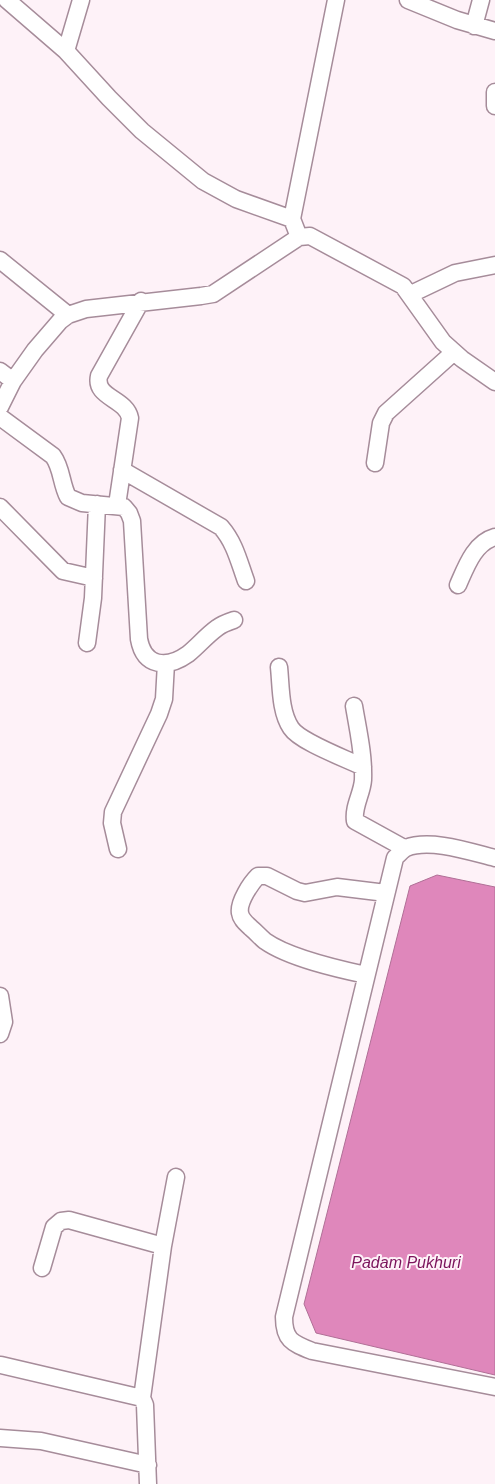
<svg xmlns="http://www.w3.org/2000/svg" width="495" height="1484" font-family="Helvetica,sans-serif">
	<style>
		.water { fill: #df87bb; stroke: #b06f96 }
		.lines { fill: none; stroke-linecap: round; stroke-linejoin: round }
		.minor-casing { stroke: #a68c9a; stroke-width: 19 }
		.minor { stroke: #fff; stroke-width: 16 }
		.labels { text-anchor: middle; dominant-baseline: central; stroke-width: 4; stroke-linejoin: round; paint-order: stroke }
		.water-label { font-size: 16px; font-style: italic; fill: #7c145c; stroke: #fef2f8 }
	</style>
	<rect width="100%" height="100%" fill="#fef2f8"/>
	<path class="water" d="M437,875L495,887V1375L316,1333L304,1304L410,886Z"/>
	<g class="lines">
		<defs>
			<path id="minor" d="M7,0L66,51L109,98L142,131L203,181L236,199L292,219L299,237
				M408,0L457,20L495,31
				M474,26L481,0
				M66,51L81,0
				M495,92V106
				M292,219L336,0
				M0,260L68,315
				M411,294L455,273L495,265
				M0,371L13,381
				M0,407L13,381L35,350L60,321L68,315L86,309L201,296L213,294L299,237L310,236L403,286L443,342L462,359L495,382
				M0,417L53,456C62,468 61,484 68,497L82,503L124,507L129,513L132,521L139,639C144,667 167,669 188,654C198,646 206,636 217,628C222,624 228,622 234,620
				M375,463L381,423L386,413L454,352
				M122,470L221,527C235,543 239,562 246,581
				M117,505L130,418C126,398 94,398 99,376L141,301
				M0,507L63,571L94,578
				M458,585C466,567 474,543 495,537
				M87,643L93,598L97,504
				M279,667C281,686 280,712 291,728C300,742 347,759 363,767
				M354,706C358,730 364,755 363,780C362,794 353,806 355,821L404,848
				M118,849L112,823L113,812L159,714L164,699L166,663
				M495,858C471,852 430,838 406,848C402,850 398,855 395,858L284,1317C284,1340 292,1343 312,1351L495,1387
				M366,975C338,969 289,958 265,941C260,937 256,932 251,928C247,924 241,920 240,913C238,902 251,883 258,876H267L297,891L305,893L337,887L386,893
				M0,996L4,1022L0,1034
				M42,1268L54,1227L61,1221L69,1220L163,1246
				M1,1365L142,1398L145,1405L148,1484
				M142,1398L163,1246L176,1177
				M0,1438L41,1441L148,1465"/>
		</defs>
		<use href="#minor" class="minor-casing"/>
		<use href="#minor" class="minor"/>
	</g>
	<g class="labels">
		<g class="water-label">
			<text x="406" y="1262">Padam Pukhuri</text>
		</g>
	</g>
</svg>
